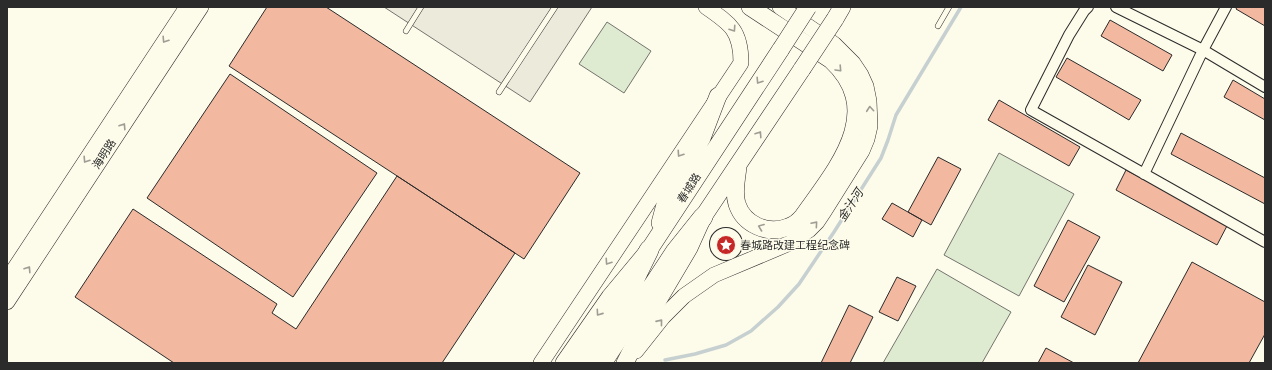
<svg xmlns="http://www.w3.org/2000/svg" width="1272" height="370" font-family="'Libre Baskerville','Noto Sans SC',serif">
	<style>
		.green { fill: #deebd1; stroke: #74746e }
		.parking { fill: #eceadb; stroke: #74746e }
		.lines { fill: none; stroke-linecap: round; stroke-linejoin: round }
		.stream { stroke: #c7d0d0; stroke-width: 3.5 }
		.building { fill: #f2b8a0; stroke: #2b2b2b }
		.lane-casing { stroke: #2b2b2b; stroke-width: 6 }
		.street-casing { stroke: #2b2b2b; stroke-width: 12 }
		.secondary-casing { stroke: #2b2b2b; stroke-width: 16 }
		.primary-casing { stroke: #2b2b2b; stroke-width: 18 }
		.highway-casing { stroke: #2b2b2b; stroke-width: 20 }
		.lane { stroke: #fdfbea; stroke-width: 5 }
		.street { stroke: #fdfbea; stroke-width: 10 }
		.secondary { stroke: #fdfbea; stroke-width: 15 }
		.primary { stroke: #fdfbea; stroke-width: 17 }
		.highway { stroke: #fdfbea; stroke-width: 19 }
		.primary-bridge-casing { stroke: #2b2b2b; stroke-width: 18; stroke-linecap: butt }
		.primary-bridge { stroke: #fdfbea; stroke-width: 17 }
		.oneway { stroke: #9e9d94 }
		.labels { text-anchor: middle; dominant-baseline: central; stroke-width: 3; stroke-linejoin: round; paint-order: stroke }
		.street-label { font-size: 11px; fill: #2b2b2b; stroke: #fdfbea }
		.poi-label { font-size: 11px; fill: #2b2b2b; stroke: #fdfbea; text-anchor: start }
		.water-label { font-size: 12px; font-style: italic; fill: #2b2b2b; stroke: #fdfbea }
	</style>
	<rect width="100%" height="100%" fill="#fdfbea"/>
	<path class="green" d="M607,22L651,51L624,93L579,64Z
		M999,153L1074,194L1019,296L944,255Z
		M937,269L1011,312L982,363H883Z"/>
	<path class="parking" d="M384,7H592L530,102Z"/>
	<g class="lines">
		<path class="stream" d="M665,360L695,354L726,345L751,331L778,307L799,284L834,232L881,158L888,140L896,115L961,7"/>
	</g>
	<path class="building" d="M267,7H326L580,173L524,259L229,66Z
		M1237,7H1265V26L1236,9Z
		M1110,20L1172,55L1163,71L1101,36Z
		M1067,58L1141,100L1129,120L1056,77Z
		M230,74L377,173L293,297L147,198Z
		M1233,80L1265,99V120L1224,97Z
		M999,100L1080,147L1069,166L988,120Z
		M1181,133L1265,178V204L1171,154Z
		M938,157L961,169L931,225L908,212Z
		M1126,170L1228,224L1217,245L1116,190Z
		M397,176L515,253L442,363H174L75,297L133,209L277,304L272,313L296,329Z
		M892,203L922,220L913,237L882,219Z
		M1068,220L1100,237L1064,302L1034,286Z
		M1192,262L1265,302V334L1249,363H1138Z
		M1088,265L1122,282L1095,335L1061,317Z
		M897,277L916,286L898,321L879,312Z
		M849,305L873,317L850,363H821Z
		M1046,348L1074,363H1038Z"/>
	<g class="lines">
		<defs>
			<path id="lane" d="M938,26L949,7
				M406,31L421,7
				M499,92L555,7"/>
			<path id="street" d="M1088,7L1084,11L1069,35L1031,110L1265,242
				M1116,7L1203,50L1265,87
				M1144,174L1203,50L1226,7
				M715 244a11 11 0 1 1 22 0a11 11 0 1 1-22 0Z"/>
			<path id="secondary" d="M7,280L187,7
				M7,302L201,7
				M636,351L663,317L684,296L714,275L790,243L809,230L817,222L825,210L862,151L867,139L870,126L869,101L866,86L861,75L853,63L834,44L780,7
				M541,363L741,63C741,31 731,24 706,7"/>
			<path id="primary" d="M835,19L842,7
				M738,166C737,179 733,191 737,204C744,225 768,235 788,227C794,225 799,221 803,216C836,169 887,112 831,60L750,7
				M660,223L667,197L702,138L718,96
				M564,363L610,297L649,250L781,49
				M625,363L647,319L689,248L703,217L802,69"/>
			<path id="highway" d="M584,363L620,309L649,250
				M602,363L675,252L703,217"/>
		</defs>
		<use href="#lane" class="lane-casing"/>
		<use href="#street" class="street-casing"/>
		<use href="#secondary" class="secondary-casing"/>
		<use href="#primary" class="primary-casing"/>
		<use href="#highway" class="highway-casing"/>
		<use href="#lane" class="lane"/>
		<use href="#street" class="street"/>
		<use href="#secondary" class="secondary"/>
		<use href="#primary" class="primary"/>
		<use href="#highway" class="highway"/>
		<defs>
			<path id="primary-bridge" d="M781,49L808,7
				M802,69L835,19"/>
		</defs>
		<use href="#primary-bridge" class="primary-bridge-casing"/>
		<use href="#primary-bridge" class="primary-bridge"/>
	</g>
	<defs><path id="oneway-chevron" d="M-2-3.5L2.5 0L-2 3.5" fill="none" stroke-width="1.6" stroke-linecap="round" stroke-linejoin="round"/></defs>
	<g class="oneway">
		<use href="#oneway-chevron" transform="translate(733 29) rotate(56)"/>
		<use href="#oneway-chevron" transform="translate(165 40) rotate(123)"/>
		<use href="#oneway-chevron" transform="translate(839 69) rotate(47)"/>
		<use href="#oneway-chevron" transform="translate(759 81) rotate(123)"/>
		<use href="#oneway-chevron" transform="translate(870 109) rotate(-95)"/>
		<use href="#oneway-chevron" transform="translate(123 126) rotate(-57)"/>
		<use href="#oneway-chevron" transform="translate(759 134) rotate(-57)"/>
		<use href="#oneway-chevron" transform="translate(680 154) rotate(124)"/>
		<use href="#oneway-chevron" transform="translate(86 160) rotate(123)"/>
		<use href="#oneway-chevron" transform="translate(815 224) rotate(-49)"/>
		<use href="#oneway-chevron" transform="translate(761 227) rotate(-159)"/>
		<use href="#oneway-chevron" transform="translate(608 262) rotate(124)"/>
		<use href="#oneway-chevron" transform="translate(28 269) rotate(-57)"/>
		<use href="#oneway-chevron" transform="translate(599 313) rotate(125)"/>
		<use href="#oneway-chevron" transform="translate(660 322) rotate(-51)"/>
	</g>
	<defs>
		<symbol id="sight-disc" viewBox="-11 -11 22 22"><circle r="9.5" fill="#c62828" stroke="#fdfbea"/><path d="M0-6L1.8-2.2L6-1.7L2.9 1.2L3.7 5.4L0 3.3L-3.7 5.4L-2.9 1.2L-6-1.7L-1.8-2.2Z" fill="#fff"/></symbol>
	</defs>
	<g fill-rule="evenodd">
		<use href="#sight-disc" x="715" y="234" width="22" height="22"/>
	</g>
	<g class="labels">
		<g class="street-label">
			<text transform="translate(104 154) rotate(-57)">海明路</text>
			<text transform="translate(689 188) rotate(-57)">春城路</text>
		</g>
		<g class="poi-label">
			<text x="740" y="245">春城路改建工程纪念碑</text>
		</g>
		<g class="water-label">
			<text transform="translate(850 205) rotate(-57)">金汁河</text>
		</g>
	</g>
	<rect width="1272" height="370" fill="none" stroke="#2b2b2b" stroke-width="16"/>
</svg>
